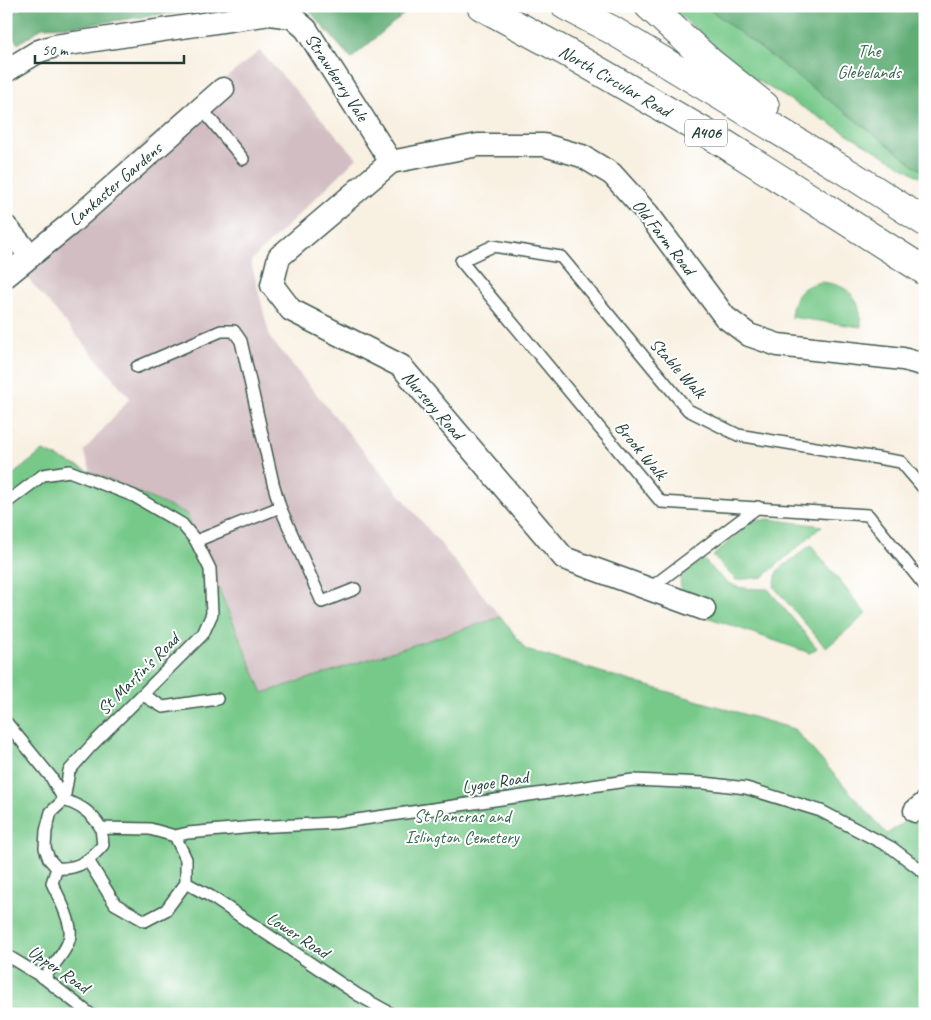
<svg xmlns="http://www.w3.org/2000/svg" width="931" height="1020" font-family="Caveat,sans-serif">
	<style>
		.industrial { fill: #d2bec2 }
		.green { fill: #77c98a; stroke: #4b835f }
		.forest { fill: #61ad76; stroke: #407555 }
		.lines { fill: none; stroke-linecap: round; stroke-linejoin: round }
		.lane-casing { stroke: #40584e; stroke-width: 14 }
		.street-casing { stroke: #40584e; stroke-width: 25 }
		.highway-casing { stroke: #40584e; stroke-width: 30 }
		.lane { stroke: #fff; stroke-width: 11 }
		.street { stroke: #fff; stroke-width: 22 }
		.highway { stroke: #fff; stroke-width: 28 }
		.labels { text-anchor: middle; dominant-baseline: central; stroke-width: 4; stroke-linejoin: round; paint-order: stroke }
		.shield { fill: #fff; stroke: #627771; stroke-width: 1 }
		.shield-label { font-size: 16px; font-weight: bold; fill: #1f3d34 }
		.park-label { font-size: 18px; fill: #39674e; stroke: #fff }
		.street-label { font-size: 18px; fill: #1f3d34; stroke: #fff }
	</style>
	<rect width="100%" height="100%" fill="#fff"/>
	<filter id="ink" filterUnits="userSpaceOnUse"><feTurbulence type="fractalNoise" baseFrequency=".02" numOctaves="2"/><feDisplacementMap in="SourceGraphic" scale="10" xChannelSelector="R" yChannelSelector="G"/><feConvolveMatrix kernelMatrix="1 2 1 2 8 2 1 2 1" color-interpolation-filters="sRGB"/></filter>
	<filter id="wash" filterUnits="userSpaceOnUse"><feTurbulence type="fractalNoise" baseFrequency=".0096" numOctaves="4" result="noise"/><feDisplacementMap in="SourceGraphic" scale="20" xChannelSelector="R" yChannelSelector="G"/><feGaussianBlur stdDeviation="1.12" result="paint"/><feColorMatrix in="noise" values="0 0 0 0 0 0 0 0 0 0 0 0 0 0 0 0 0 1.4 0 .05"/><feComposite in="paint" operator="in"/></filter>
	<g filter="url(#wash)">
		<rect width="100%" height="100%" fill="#f8f0e1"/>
		<path class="industrial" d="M260,51L357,158L251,261L270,338L501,617L263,693L187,514L91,472L84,451L130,398L18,267L125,158Z"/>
		<path class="green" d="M669,6H705L925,173V180L733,66L726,55Z
			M821,282C850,285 861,297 861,327L791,317C793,296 800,286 821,282Z
			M43,451L187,514L263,693L501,617L526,650L794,729L887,834L925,807V1014H6V480Z
			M769,519L822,526L763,577L736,580L713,556L750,522Z
			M811,545L866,614L826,648L774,587L777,571Z
			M703,559C729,586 729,589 768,589L817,648L810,653L707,617L681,592L680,577Z"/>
		<path class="forest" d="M28,6H221L78,26L43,27L18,44L6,27V15Z
			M305,6H413L351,59Z
			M705,6H925V173L722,19Z"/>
	</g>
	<g filter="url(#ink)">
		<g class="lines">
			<defs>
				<path id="lane" d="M201,108L243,159
					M137,367L221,331H234L241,341L273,483L280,507
					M925,490L901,462L738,435L688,410L561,257L493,246L461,261L661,502L868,515L925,586
					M6,503L43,475L69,471L134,496L182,524L196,541L210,569L212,614L203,634L91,746L69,771L64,800L51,812L46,831L45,848L49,859L57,868L52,883C58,896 72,921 70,935C69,949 52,966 44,978
					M196,541L280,507L322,602L355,589
					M649,589L758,507
					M143,695L163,707L217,699
					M6,722L51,777L64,800C81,806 91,812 101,828L150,829L175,836L188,833L254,827L336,823L633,780L704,783L746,788L821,811L892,848L925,873
					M89,862L115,904L145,921L166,910L186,883V859L175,836
					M57,868C78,870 90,860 103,845L101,828
					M186,883L210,896L358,995L392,1014
					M6,955L44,978L90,1014"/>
				<path id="street" d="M6,71L39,51L55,46L270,14L292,17L306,29L391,162
					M6,227L30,255
					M6,276L69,225L223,89
					M704,609L564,558L401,366L291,310L272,285L279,257L391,162L478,145H544L582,156L612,174L648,214L725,317L749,335L778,345L903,359L925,365
					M915,811L925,803"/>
				<path id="highway" d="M481,6L566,52L725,144L925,271
					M566,6L612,30L855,177L925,222
					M649,6L710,62L765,106"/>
			</defs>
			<use href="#lane" class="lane-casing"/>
			<use href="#street" class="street-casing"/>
			<use href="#highway" class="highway-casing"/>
			<use href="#lane" class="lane"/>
			<use href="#street" class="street"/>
			<use href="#highway" class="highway"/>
		</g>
	</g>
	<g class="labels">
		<rect class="shield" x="685" y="119.5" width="42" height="27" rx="4"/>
		<g class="shield-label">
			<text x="706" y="133">A406</text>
		</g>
		<g class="park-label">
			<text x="869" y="51">The<tspan x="869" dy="21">Glebelands</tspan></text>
			<text x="462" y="816">St Pancras and<tspan x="462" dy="21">Islington Cemetery</tspan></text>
		</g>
		<g class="street-label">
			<text transform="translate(337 77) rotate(57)">Strawberry Vale</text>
			<text transform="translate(615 81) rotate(30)">North Circular Road</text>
			<text transform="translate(115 184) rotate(-41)">Lankaster Gardens</text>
			<text transform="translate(664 237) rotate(52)">Old Farm Road</text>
			<text transform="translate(678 368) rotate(48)">Stable Walk</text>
			<text transform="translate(433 405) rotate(49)">Nursery Road</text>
			<text transform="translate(641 450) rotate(50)">Brook Walk</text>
			<text transform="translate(138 674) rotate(-45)">St Martin's Road</text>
			<text transform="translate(495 782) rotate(-9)">Lygoe Road</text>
			<text transform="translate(298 935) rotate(33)">Lower Road</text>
			<text transform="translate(59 969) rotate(35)">Upper Road</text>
		</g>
	</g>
	<rect width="931" height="1020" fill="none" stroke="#fff" stroke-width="25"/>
	<path d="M35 55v8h149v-8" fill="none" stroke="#1f3d34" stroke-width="2.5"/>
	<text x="42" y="55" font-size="15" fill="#1f3d34" stroke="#ffffff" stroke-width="4" paint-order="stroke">50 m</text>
</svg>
